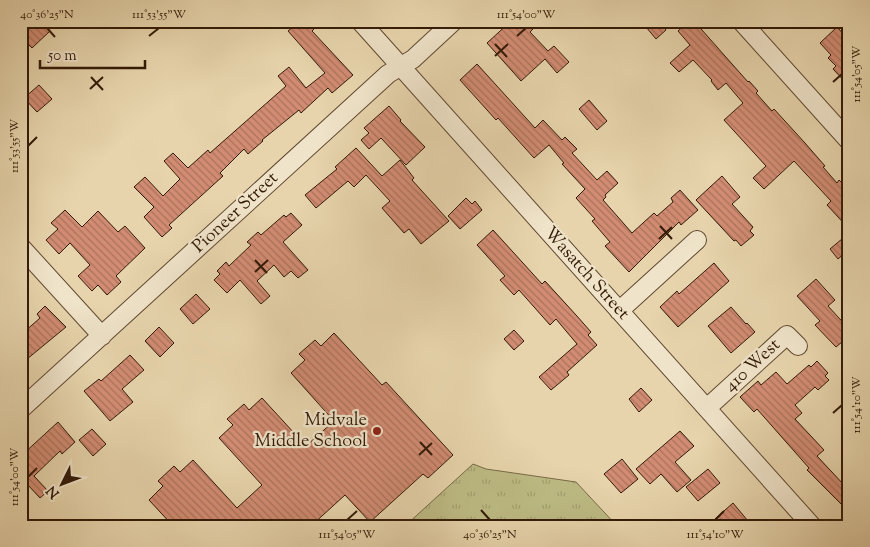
<svg xmlns="http://www.w3.org/2000/svg" width="870" height="547" font-family="'Sorts Mill Goudy',serif">
	<style>
		.grass { fill: url(#grass-tufts); stroke: #786a46 }
		.building { fill: url(#building-back-hatch); stroke: #331a07 }
		.lines { fill: none; stroke-linecap: round; stroke-linejoin: round }
		.minor-casing { stroke: #604830; stroke-width: 20 }
		.minor { stroke: #efe3c9; stroke-width: 18 }
		.ticks { fill: none; stroke: #331a07; stroke-width: 2 }
		.poi-dot { fill: #8f2418; stroke: #efe3c9; stroke-width: 2 }
		.labels { text-anchor: middle; dominant-baseline: central; stroke-width: 4.5; stroke-linejoin: round; paint-order: stroke }
		.street-label { font-size: 18px; fill: #331a07; stroke: #efe3c9 }
		.poi-label { font-size: 18px; fill: #331a07; stroke: #efe3c9; text-anchor: end }
		.neatline { fill: none; stroke: #331a07; stroke-width: 2 }
		.ticks-label { font-size: 12px; text-anchor: middle; fill: #331a07 }
	</style>
	<defs>
		<pattern id="grass-tufts" width="24" height="20" patternUnits="userSpaceOnUse" patternTransform="scale(1.25)"><rect width="24" height="20" fill="#bdbb84"/><path d="M3 7l-1-3M5 7V3M7 7l1-3M15 17l-1-3M17 17v-4M19 17l1-3" fill="none" stroke="#a3a070"/></pattern>
		<pattern id="building-back-hatch" width="6" height="6" patternUnits="userSpaceOnUse" patternTransform="scale(1.25)"><rect width="6" height="6" fill="#d28c73"/><path d="M-1 5l2 2M0 0l6 6M5-1l2 2" fill="none" stroke="#ab725c"/></pattern>
	</defs>
	<rect width="100%" height="100%" fill="#e7d4ac"/>
	<filter id="stains"><feTurbulence type="fractalNoise" baseFrequency=".004" numOctaves="4"/><feColorMatrix values="0 0 0 0 .2 0 0 0 0 .09 0 0 0 0 .02 0 0 0 .5 -.17"/></filter>
	<radialGradient id="worn" r=".72"><stop offset=".6" stop-color="#630" stop-opacity="0"/><stop offset="1" stop-color="#630" stop-opacity=".3"/></radialGradient>
	<path class="grass" d="M473,464L486,469L576,482L617,526H405Z"/>
	<path class="building" d="M30,21H42L50,31L32,48L21,37V29Z
		M300,21H311L316,27L312,31L353,75L332,93L328,88L301,113L299,110L262,140L263,141L248,154L244,149L220,173L223,176L169,225L172,228L162,237L144,217L154,207L134,187L145,177L163,196L180,179L164,161L173,153L188,168L208,150L210,153L286,86L278,76L289,67L306,88L325,73L288,31Z
		M511,21H541L530,32L548,51L554,46L569,62L557,73L545,59L521,81L487,43Z
		M653,21H659L666,30L656,39L646,27Z
		M689,21H694L748,82L749,81L758,91L756,93L772,111L774,109L805,143L825,166L823,167L837,183L839,180L849,190V229L827,205L831,201L794,161L764,189L753,178L766,166L724,120L743,103L726,83L718,90L711,81L712,80L693,60L679,72L670,63L690,45L678,31Z
		M837,27L849,40V86L833,69L836,66L828,58L831,55L820,43Z
		M477,64L535,128L543,120L562,140L565,137L577,149L572,153L597,180L607,171L618,183L605,195L606,197L603,200L632,233L654,213L657,216L673,202L671,198L680,190L698,210L681,225L679,222L629,272L605,246L610,242L592,221L595,219L576,198L585,189L562,164L564,163L549,145L534,158L498,118L496,120L460,80Z
		M39,85L52,99L37,112L24,98Z
		M589,100L607,121L597,130L579,109Z
		M389,106L401,120L400,121L425,147L406,165L381,138L369,149L361,140L369,133L364,128Z
		M356,148L382,176L400,160L414,178L412,180L449,221L421,244L409,229L404,233L382,208L390,201L366,175L354,187L348,181L316,208L305,195L337,169L335,167Z
		M722,176L740,197L732,204L753,227L750,231L754,235L741,246L736,240L734,241L696,200Z
		M466,198L472,204L475,201L482,210L460,229L448,216Z
		M65,210L82,227L98,211L118,232L125,226L145,248L116,276L121,282L107,295L98,285L92,291L78,276L90,265L70,243L59,254L46,240L58,229L51,223Z
		M291,213L302,225L283,242L308,270L298,278L291,271L284,277L274,265L257,281L270,296L261,304L240,280L227,293L214,280L220,274L217,271L226,262L229,266L251,245L247,242L258,232L261,235L284,215L286,217Z
		M493,230L542,284L545,281L576,315L591,332L588,335L597,345L567,372L569,375L551,390L539,377L577,344L556,319L550,325L519,290L514,295L500,280L505,276L477,245Z
		M849,233V249L838,259L830,249Z
		M714,263L729,281L678,327L660,307L677,291L679,294Z
		M816,279L835,300L828,306L849,329V336L836,347L815,325L820,321L797,296Z
		M196,294L210,309L193,324L180,309Z
		M45,306L66,327L21,364V341L27,335L24,332L40,318L37,314Z
		M731,307L746,324L747,323L755,332L731,353L708,326Z
		M159,327L174,343L160,357L145,341Z
		M514,330L524,341L514,350L504,339Z
		M334,333L382,385L386,382L453,455L428,478L423,474L370,522L345,495L311,526H304L300,521L295,526H173L149,500L163,486L158,481L174,466L180,472L193,460L237,508L262,485L219,438L233,425L227,419L244,404L249,410L262,398L306,446L334,421L291,373L305,360L299,354L315,340L321,346Z
		M130,355L144,370L122,389L133,402L110,421L84,391L99,379L101,381Z
		M817,361L828,373L825,376L829,380L818,390L815,387L795,405L802,413L795,419L824,450L817,456L844,485L849,481V512L807,470L809,468L757,409L754,412L740,397L758,381L761,385L776,372L787,384L809,365L811,367Z
		M641,388L652,400L639,412L629,399Z
		M58,422L75,442L62,454L60,451L34,476L48,491L40,498L27,484L21,489V456Z
		M92,429L106,444L93,456L79,440Z
		M680,431L694,446L675,462L691,480L677,492L661,474L650,484L636,469Z
		M622,459L638,479L621,493L604,474Z
		M708,469L720,483L698,501L686,487Z
		M733,503L748,521L742,526H721L715,519Z"/>
	<g class="lines">
		<defs>
			<path id="minor" d="M360,21L812,526
				M741,21L849,141
				M21,247L102,336
				M619,311L697,240
				M707,408L787,335L798,346
				M21,409L388,74L413,59L454,21"/>
		</defs>
		<use href="#minor" class="minor-casing"/>
		<use href="#minor" class="minor"/>
	</g>
	<path class="ticks" d="M47,28L55,37M149,36L159,28M517,36L526,28M495,44L507,57M495,56L508,44M91,77L103,90M833,82L842,74M90,89L103,77M28,146L37,137M660,226L672,239M659,239L672,227M255,260L267,273M255,272L268,260M833,413L842,405M420,442L432,455M419,455L432,443M28,477L37,468M481,510L490,520M347,520L357,511M715,520L724,511"/>
	<circle class="poi-dot" cx="377" cy="431" r="5"/>
	<g class="labels">
		<g class="street-label">
			<text transform="translate(236 213) rotate(-43)">Pioneer Street</text>
			<text transform="translate(586 274) rotate(48)">Wasatch Street</text>
			<text transform="translate(753 366) rotate(-43)">410 West</text>
		</g>
		<g class="poi-label">
			<text x="367" y="421">Midvale<tspan x="367" dy="21">Middle School</tspan></text>
		</g>
	</g>
	<rect width="870" height="547" fill="none" stroke="#e7d4ac" stroke-width="55"/>
	<g transform="translate(62 484) rotate(228)" stroke="#efe3c9" stroke-width="4" paint-order="stroke">
	<path d="M0-4L9 19L0 12L-9 19Z" fill="#331a07"/>
	<text y="-8" font-size="14" font-weight="bold" text-anchor="middle" fill="#331a07">N</text>
	</g>
	<path d="M40 60v8h105v-8" fill="none" stroke="#331a07" stroke-width="2.5"/>
	<text x="48" y="60" font-size="15" fill="#331a07" stroke="#efe3c9" stroke-width="4" paint-order="stroke">50 m</text>
	<rect x="28" y="28" width="814" height="492" class="neatline"/>
	<g class="ticks-label">
		<text x="47" y="18">40°36'25"N</text>
		<text x="159" y="18">111°53'55"W</text>
		<text x="526" y="18">111°54'00"W</text>
		<text transform="translate(856 74) rotate(-90)" y="4">111°54'05"W</text>
		<text transform="translate(14 146) rotate(-90)" y="4">111°53'55"W</text>
		<text transform="translate(856 405) rotate(-90)" y="4">111°54'10"W</text>
		<text transform="translate(14 477) rotate(-90)" y="4">111°54'00"W</text>
		<text x="347" y="538">111°54'05"W</text>
		<text x="490" y="538">40°36'25"N</text>
		<text x="715" y="538">111°54'10"W</text>
	</g>
	<rect width="100%" height="100%" filter="url(#stains)"/>
	<rect width="100%" height="100%" fill="url(#worn)"/>
</svg>
